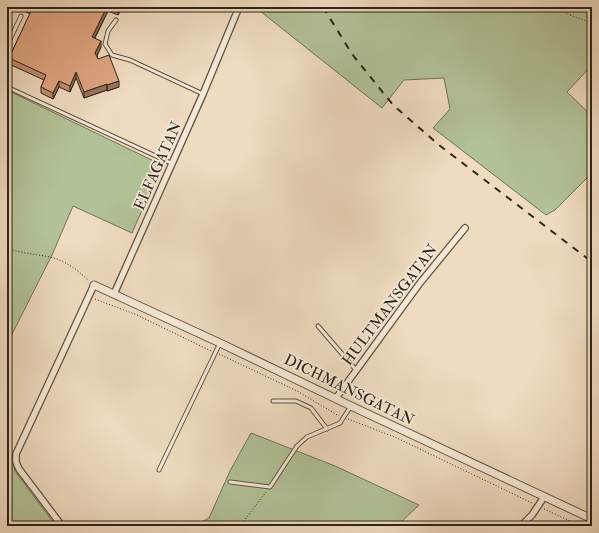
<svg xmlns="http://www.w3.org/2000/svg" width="599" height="533" font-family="'IM FELL Double Pica',serif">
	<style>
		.green { fill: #b2c197; stroke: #707258 }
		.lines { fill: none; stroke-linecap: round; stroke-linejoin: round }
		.service-casing { stroke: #5e5242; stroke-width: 5 }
		.minor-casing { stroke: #5e5242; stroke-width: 8 }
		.tertiary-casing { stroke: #5e5242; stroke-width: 9 }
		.path { stroke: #2d2418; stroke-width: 1; stroke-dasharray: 1 2; stroke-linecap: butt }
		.service { stroke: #f5e8d6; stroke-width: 3 }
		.minor { stroke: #f5e8d6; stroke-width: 5.5 }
		.tertiary { stroke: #f5e8d6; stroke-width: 7 }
		.rail { stroke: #2d2418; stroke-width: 2; stroke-dasharray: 7 7; stroke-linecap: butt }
		.wall { fill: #c08d6e; stroke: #2d2418 }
		.shaded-wall { fill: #9c735a; stroke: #2d2418 }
		.building { fill: #dfa480; stroke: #2d2418 }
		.labels { text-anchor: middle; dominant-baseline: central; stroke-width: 3.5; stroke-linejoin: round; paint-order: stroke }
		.street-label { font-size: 15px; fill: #2d2418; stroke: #f5e8d6 }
	</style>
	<rect width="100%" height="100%" fill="#efdbc0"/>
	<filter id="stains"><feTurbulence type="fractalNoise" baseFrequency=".005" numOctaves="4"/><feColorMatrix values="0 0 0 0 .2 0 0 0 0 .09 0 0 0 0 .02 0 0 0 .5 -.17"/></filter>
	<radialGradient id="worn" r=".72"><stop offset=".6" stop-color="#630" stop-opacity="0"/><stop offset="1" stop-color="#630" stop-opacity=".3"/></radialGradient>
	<path class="green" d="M255,7H592V65L567,92L592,116V173L555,210L546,215L433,128L450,109L444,78L404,80L382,108Z
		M7,90L162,165L132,233L73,206L52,255L7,344Z
		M251,433L335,466L419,505L397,526H194L209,518L230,471Z
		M7,454H11L15,471L56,526H7Z"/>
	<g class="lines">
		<defs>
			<path id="service" d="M116,20L108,31L105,44L112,55L130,60L203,94
				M7,46L21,16
				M7,87L173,164
				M318,326L356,370
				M273,401H296L311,408L327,429
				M159,470L220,343
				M230,482L270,487L297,446L307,437L340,423L351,406"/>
			<path id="minor" d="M114,294L203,94L239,7
				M336,398L420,283L465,228
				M62,526L19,469L16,462V454L94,285
				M521,526L532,515L544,497"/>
			<path id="tertiary" d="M94,285L220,343L351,406L592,519"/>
		</defs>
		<use href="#service" class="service-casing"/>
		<use href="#minor" class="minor-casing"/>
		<use href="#tertiary" class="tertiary-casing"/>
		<path class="path" d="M554,7L570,15L592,23
			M7,248C22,254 38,254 54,258C67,262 79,271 88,280
			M95,299L137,315L211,351
			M219,354L297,391L339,416
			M348,419L397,438L532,503
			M544,509L581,526
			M240,526L266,492"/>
		<use href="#service" class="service"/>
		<use href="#minor" class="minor"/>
		<use href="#tertiary" class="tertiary"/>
		<path class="rail" d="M323,7L352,54L393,105L439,145L592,262"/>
	</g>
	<path class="wall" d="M16,7H122L118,15L108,11L95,38L101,47L97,56L98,59L119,87L107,91V90L84,98L76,78L70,92L59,87L53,99L41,93V87L44,80L9,64V58L30,14Z"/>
	<path class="shaded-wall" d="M107,7H108V11L92,43V37Z
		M119,7H122L118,15V9Z
		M101,41V47L95,59V53Z
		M76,72V78L70,92V86Z
		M59,81V87L53,99V93Z
		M119,81V87L107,91V85Z
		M107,84V90L84,98V92Z"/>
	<path class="building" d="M28,7H107L92,37L101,41L95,53L98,59L109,55L119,81L107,85V84L84,92L76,72L70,86L59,81L53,93L41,87L46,75L9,58L32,9Z
		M113,7H119L118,9Z"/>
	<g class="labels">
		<g class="street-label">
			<text transform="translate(158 166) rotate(-66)">ELFAGATAN</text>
			<text transform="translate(390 305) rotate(-53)">HULTMANSGATAN</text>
			<text transform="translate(349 390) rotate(26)">DICHMANSGATAN</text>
		</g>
	</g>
	<rect width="599" height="533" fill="none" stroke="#efdbc0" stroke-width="24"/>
	<rect x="8" y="8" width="583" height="517" fill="none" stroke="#2d2418" stroke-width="2"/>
	<rect x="12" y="12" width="575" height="509" fill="none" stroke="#2d2418"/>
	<rect width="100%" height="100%" filter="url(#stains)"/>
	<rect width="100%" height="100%" fill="url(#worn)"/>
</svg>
